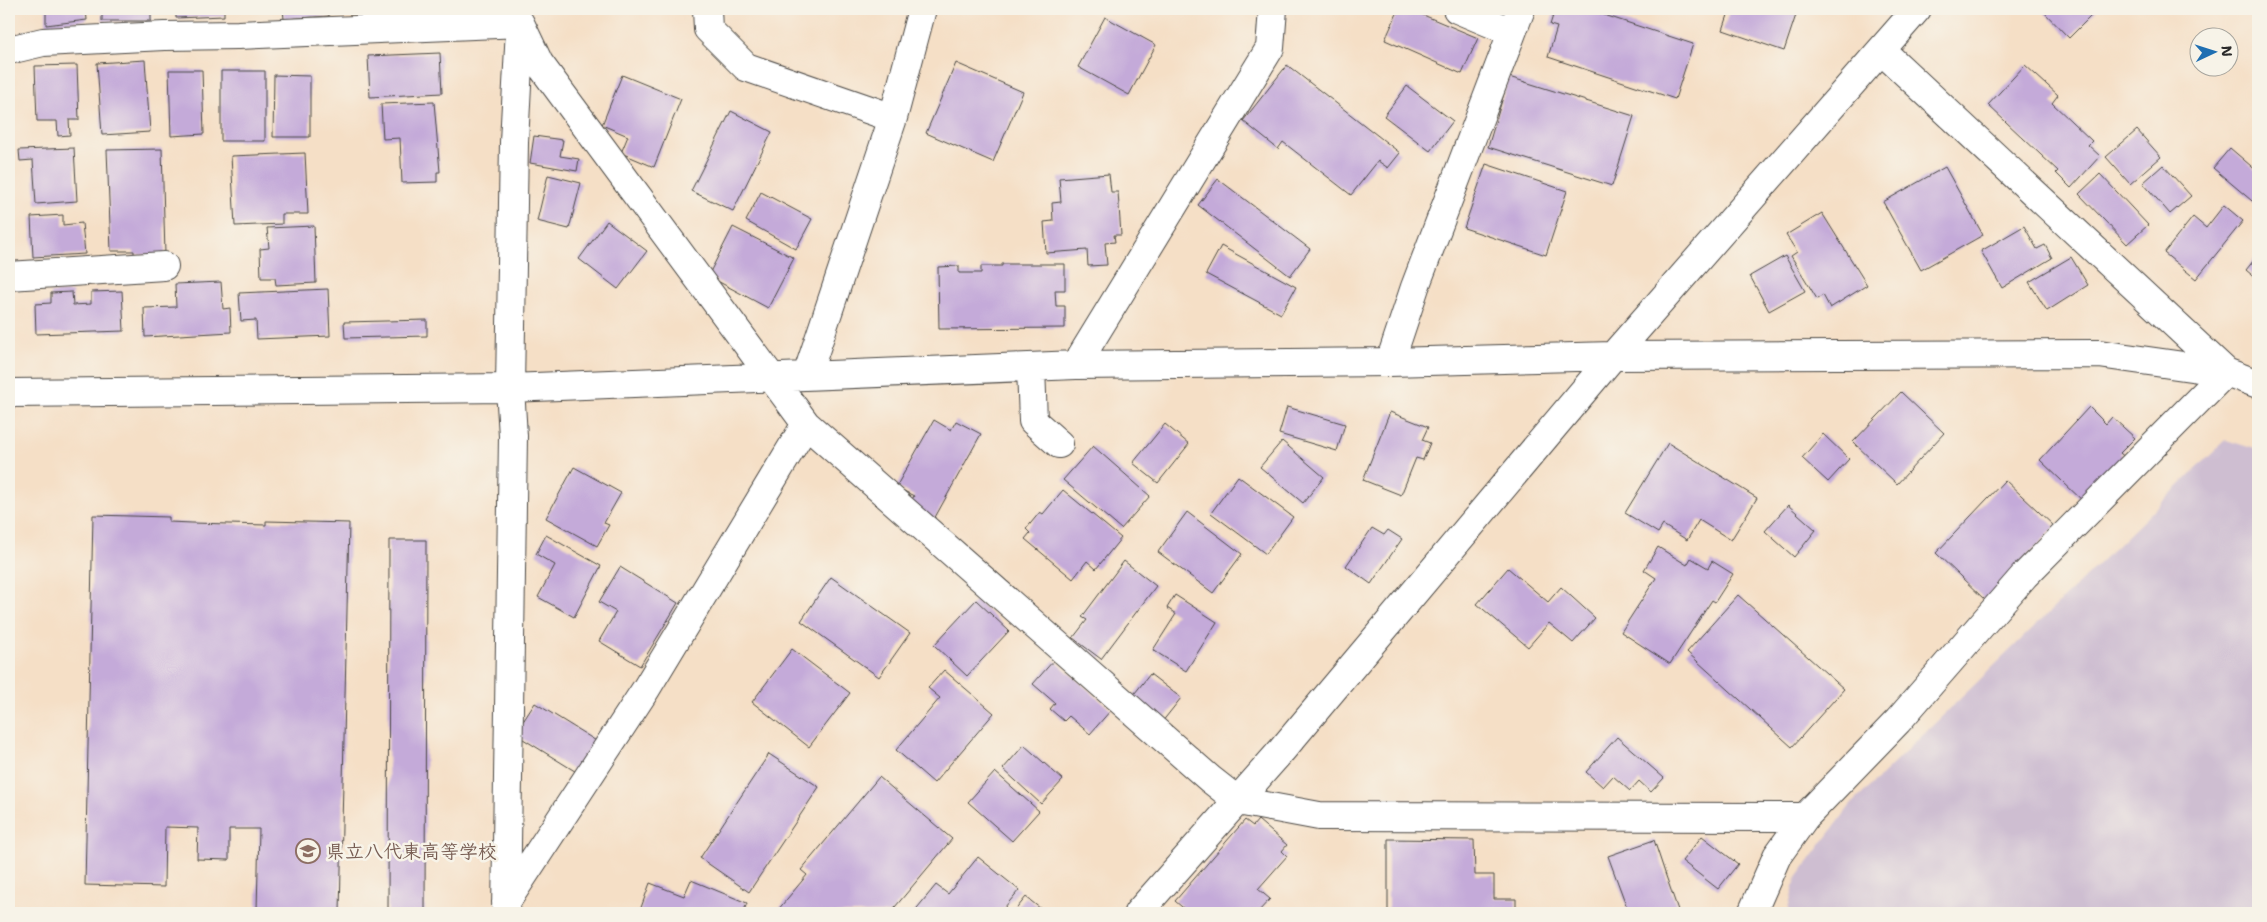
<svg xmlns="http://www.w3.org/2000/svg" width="2267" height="922" font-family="'Shantell Sans','Klee One',sans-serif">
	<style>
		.industrial { fill: #cebed1 }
		.building { fill: #c4aad9 }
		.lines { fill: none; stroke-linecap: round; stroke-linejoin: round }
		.minor-casing { stroke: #494642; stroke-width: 30 }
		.minor { stroke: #fff; stroke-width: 28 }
		.labels { text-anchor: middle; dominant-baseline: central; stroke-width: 5; stroke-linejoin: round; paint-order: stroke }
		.education-label { font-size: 19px; font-weight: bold; fill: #785e54; stroke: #f7f3e8; text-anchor: start }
	</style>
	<rect width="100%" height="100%" fill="#f7f3e8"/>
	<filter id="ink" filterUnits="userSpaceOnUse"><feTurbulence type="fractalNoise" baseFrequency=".02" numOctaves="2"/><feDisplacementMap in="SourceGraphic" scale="10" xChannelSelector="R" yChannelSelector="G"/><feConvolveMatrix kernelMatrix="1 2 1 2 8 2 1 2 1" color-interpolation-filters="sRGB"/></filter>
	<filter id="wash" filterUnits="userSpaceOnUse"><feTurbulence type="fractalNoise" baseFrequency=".0096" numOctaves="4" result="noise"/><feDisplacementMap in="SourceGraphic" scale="20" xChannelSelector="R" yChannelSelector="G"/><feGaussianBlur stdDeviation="1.12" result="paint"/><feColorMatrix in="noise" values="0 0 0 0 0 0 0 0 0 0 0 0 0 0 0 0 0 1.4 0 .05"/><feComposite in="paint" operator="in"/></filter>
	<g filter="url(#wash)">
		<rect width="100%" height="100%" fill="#f5dfc6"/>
		<path class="industrial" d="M2226,440L2258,450V913H1787L1796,879L1850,806Z"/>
		<g id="blocks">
			<path class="building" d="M46,9H86L87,20L46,25Z
				M102,9H151V21H102Z
				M176,9H224V16L176,18Z
				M283,9H329V16L284,19Z
				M379,9H411L412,17L381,21Z
				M1177,9H1217V13Z
				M1399,9H1409L1478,38L1462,74L1385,40Z
				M1555,9H1586L1693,44L1675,99L1548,57L1557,27L1550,25Z
				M1730,9H1798L1784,51L1723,30Z
				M2041,9H2098L2069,38Z
				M1105,17L1156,45L1129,95L1078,67Z
				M440,53L442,93L370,97L368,56Z
				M145,60L150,132L102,135L97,63Z
				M956,63L1023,92L993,162L926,133Z
				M77,65L79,120H69L70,135L58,136L57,121H37L35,66Z
				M1287,65L1400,153L1388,168L1378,161L1351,195L1283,142L1278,149L1243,121Z
				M2025,65L2058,95L2052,103L2092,141L2088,145L2100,156L2071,188L2056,173L2058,171L1988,105Z
				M169,70H202L204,134L171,136Z
				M221,71H265V141H221Z
				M274,75L310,76V137H273Z
				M622,75L681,99L654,167L621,153L628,136L602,125Z
				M1509,77L1634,116L1612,186L1488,147Z
				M1407,86L1453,121L1430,151L1384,116Z
				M434,102L440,172H437V182L402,183L400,138L383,139L381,104Z
				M731,111L772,132L733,211L691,191Z
				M2137,130L2161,157L2130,184L2106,157Z
				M534,136L563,140L560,156L579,159L577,171L530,163Z
				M74,148L77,201L36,204L33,160L20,161L19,150Z
				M2230,148L2258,172V206L2213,168Z
				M162,149L165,254L134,255V251H111L107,150Z
				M305,153L308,214H282V224L235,226L231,156Z
				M1486,164L1567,191L1546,255L1464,228Z
				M2163,165L2191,196L2170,214L2143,183Z
				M1945,167L1983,235L1921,270L1883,202Z
				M1109,174L1111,192H1118L1121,235H1114L1115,242L1105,243L1107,265L1088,266L1087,250L1046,253L1044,222L1053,221L1052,203L1061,202L1059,178Z
				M2100,174L2148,225L2127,244L2079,194Z
				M548,175L581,183L569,229L537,221Z
				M1218,179L1310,249L1290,276L1198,205Z
				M761,192L812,219L796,249L746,221Z
				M2224,205L2243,221L2196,279L2164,253L2193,217L2206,228Z
				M1822,213L1867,285L1830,308L1823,295L1817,299L1791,256L1797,252L1786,235Z
				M63,215V225L82,223L85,254L33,257L31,217Z
				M607,221L647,251L618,289L579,259Z
				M314,226L316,283L276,285L275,278H261L260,249L269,248L267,228Z
				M2024,226L2037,249L2045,245L2052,258L2002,288L1981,251Z
				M733,227L794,258L768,308L708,276Z
				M1221,246L1296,287L1281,314L1206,274Z
				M2258,255V280L2246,270Z
				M1785,256L1805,291L1769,311L1750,276Z
				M2071,257L2088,285L2047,311L2029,282Z
				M1002,264H1065V290H1055L1056,306H1065V328L939,329L938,267L959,266V273H981V266H1002Z
				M221,282L223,309L230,308L231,332L145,337L144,308L176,307L175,284Z
				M328,289L330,336L257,339L256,320L241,321L239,293Z
				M122,291L124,331L36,334L35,304L51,303V293L72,292L73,305L91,304V292Z
				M427,320V336L345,338L344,322Z
				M1901,392L1944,433L1897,484L1853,442Z
				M1287,407L1345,424L1337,451L1279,434Z
				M2089,407L2106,424L2112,417L2135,438L2120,453L2127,459L2085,503L2040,460Z
				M1390,412L1428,427L1422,440L1430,443L1423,460L1416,458L1401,495L1363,480Z
				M934,420L951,430L956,421L981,434L933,521L907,508L914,496L896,487Z
				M1165,424L1189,444L1158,483L1133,463Z
				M1823,434L1849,459L1828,482L1802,458Z
				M1282,441L1324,477L1303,503L1260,467Z
				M1668,443L1757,498L1731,540L1699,520L1687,540L1663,525L1658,533L1625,513Z
				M1093,446L1150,496L1121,529L1063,480Z
				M574,467L621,493L604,523L609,525L597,546L546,518Z
				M1238,476L1293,517L1266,554L1211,513Z
				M2005,480L2055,527L1985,600L1936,553Z
				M1063,490L1121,538L1096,569L1087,561L1073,579L1025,539L1030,533L1026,529L1040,512L1043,514Z
				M1788,505L1816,530L1794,557L1765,531Z
				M1187,512L1242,554L1213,593L1158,552Z
				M93,515L169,517V522L192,523L266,525V521L349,523L340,912L257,910L259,829H229V860L197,859L198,828L165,827L164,887L85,885Z
				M1372,528L1384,535L1388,530L1402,539L1371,584L1346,566Z
				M546,535L601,566L574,617L538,597L555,565L536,554Z
				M389,540H426L425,913H388Z
				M1658,547L1687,565L1691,558L1708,568L1712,561L1733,574L1715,602L1712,600L1670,664L1621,632L1656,578L1644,570Z
				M1124,561L1156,586L1101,659L1073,638L1087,620L1082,617Z
				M620,567L678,603L640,666L599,641L616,612L599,602Z
				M1508,568L1548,602L1561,587L1595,618L1573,643L1549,623L1528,647L1477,604Z
				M831,577L910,633L879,677L801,621Z
				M1175,595L1217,622L1186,671L1153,650L1176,614L1167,608Z
				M1738,595L1844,689L1792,747L1687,652Z
				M976,600L1009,631L967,676L934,645Z
				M792,649L850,693L809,747L752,702Z
				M1054,660L1111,710L1090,734L1069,716L1064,721L1050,709L1055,703L1033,684Z
				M944,670L994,713L934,783L896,750L940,698L928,688Z
				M1150,674L1181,698L1162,722L1131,698Z
				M535,703L598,742L578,773L515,734Z
				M1617,737L1664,778L1651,792L1639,781L1630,791L1613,776L1603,787L1586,772Z
				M1024,745L1063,780L1041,804L1003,769Z
				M769,754L819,787L749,892L700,858Z
				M995,772L1039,811L1012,841L968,802Z
				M879,777L952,839L890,913H780L777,911L807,875L801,870Z
				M1245,820L1253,826L1258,820L1287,845L1282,851L1287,856L1258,889L1270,899L1257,913H1245L1241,910L1238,913H1189L1175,901Z
				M1702,836L1738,864L1718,889L1682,861Z
				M1388,839L1474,840L1475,875H1494V899H1516V913H1388Z
				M1654,840L1666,876L1679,913H1629L1608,856Z
				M978,857L1019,890L1000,913H913L936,885L948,894Z
				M691,880L747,903L743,913H639L650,883L684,896Z
				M1026,897L1046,913H1013Z"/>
		</g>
	</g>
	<g filter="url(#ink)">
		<use href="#blocks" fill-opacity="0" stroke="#494642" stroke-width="1"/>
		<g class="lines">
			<defs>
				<path id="minor" d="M707,9L708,29L746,67L893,118
					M1457,9L1512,32
					M9,50L43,42L164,36L238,35L520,23L539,63L806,424L1210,779L1238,801L1319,816L1805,817
					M9,276L164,266
					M1390,362L1415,287L1521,9
					M1076,365L1270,48L1273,9
					M1031,367L1033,421L1059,444
					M807,375L893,118L922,9
					M9,393L510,388L1076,365L1390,362L1613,356L2099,354L2226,372L2258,384
					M506,902L646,689L806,424
					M506,913L513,436L510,388L514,142L520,28
					M1138,913L1282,750L1613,356L1917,9
					M1752,913L1777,856L1805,817L1898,721L2024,576L2226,372L1881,50"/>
			</defs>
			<use href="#minor" class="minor-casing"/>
			<use href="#minor" class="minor"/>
		</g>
	</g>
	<defs>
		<symbol id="school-ring" viewBox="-11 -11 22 22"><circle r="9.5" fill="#f7f3e8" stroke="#8d6e63" stroke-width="1.5"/><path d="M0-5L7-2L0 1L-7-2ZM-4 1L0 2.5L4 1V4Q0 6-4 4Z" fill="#8d6e63"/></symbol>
	</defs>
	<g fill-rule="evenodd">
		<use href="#school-ring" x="294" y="837" width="28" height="28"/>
	</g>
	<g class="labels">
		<g class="education-label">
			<text x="326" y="851">県立八代東高等学校</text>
		</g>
	</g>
	<rect width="2267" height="922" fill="none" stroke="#f7f3e8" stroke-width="30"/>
	<g transform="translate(2214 52) rotate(86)"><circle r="24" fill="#f7f3e8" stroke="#a5a39c"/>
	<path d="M0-4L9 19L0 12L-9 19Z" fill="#1f6fb2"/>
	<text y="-8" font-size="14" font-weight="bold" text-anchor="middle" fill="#2b2b2b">N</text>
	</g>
</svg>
